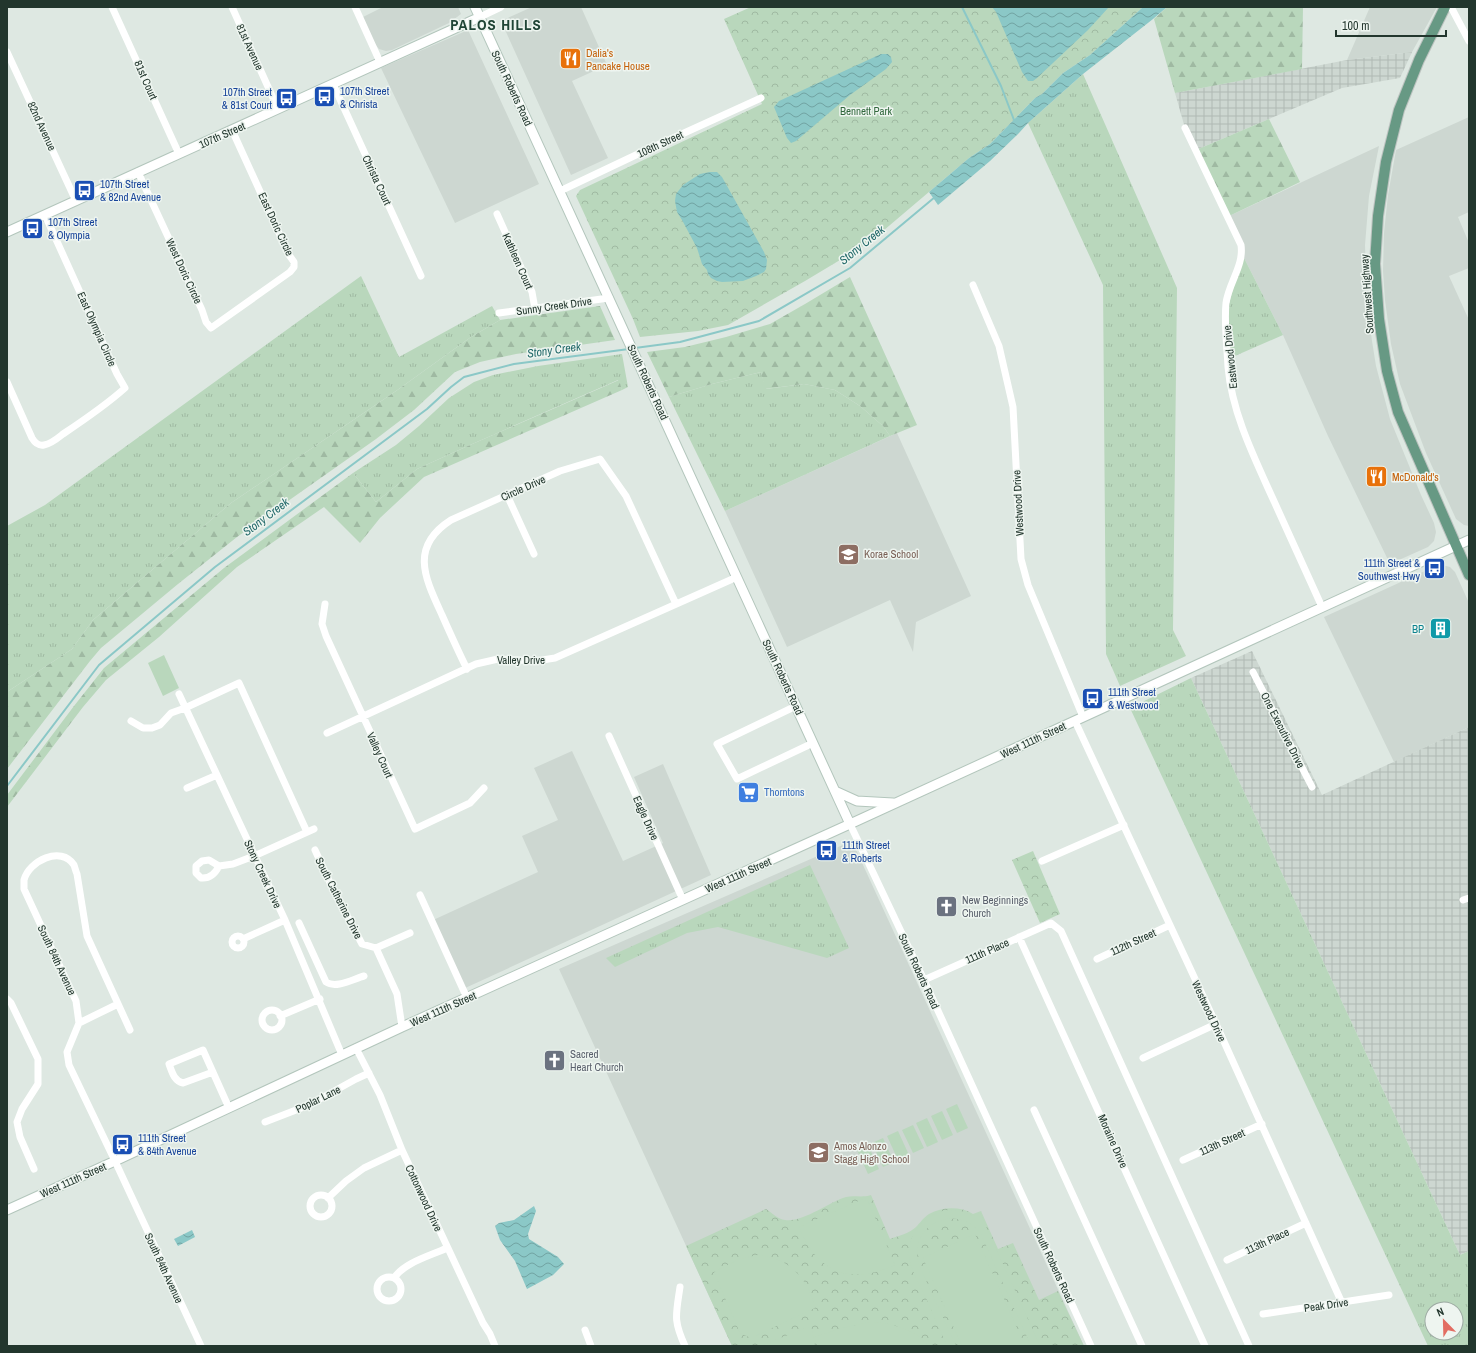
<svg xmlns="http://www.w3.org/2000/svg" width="1476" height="1353" font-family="'Archivo Narrow',sans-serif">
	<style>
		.built { fill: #cdd7d1 }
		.industrial { fill: url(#industrial-grid) }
		.grass { fill: url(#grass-tufts); fill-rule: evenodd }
		.forest { fill: url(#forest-firs) }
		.park { fill: url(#park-crowns) }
		.garden { fill: #b9d7bc }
		.water { fill: url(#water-waves) }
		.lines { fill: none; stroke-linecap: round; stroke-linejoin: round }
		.stream { stroke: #8bc8c7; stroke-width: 2 }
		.secondary-casing { stroke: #b3c6bc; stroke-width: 11 }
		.primary-casing { stroke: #bdc3c0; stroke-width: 12 }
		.street { stroke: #fff; stroke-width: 7 }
		.secondary { stroke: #fff; stroke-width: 9 }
		.primary { stroke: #679984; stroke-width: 10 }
		.labels { text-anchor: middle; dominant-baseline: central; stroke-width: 3; stroke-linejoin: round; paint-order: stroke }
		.street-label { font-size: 11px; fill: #22362d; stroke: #eef5f0 }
		.food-label { font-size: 11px; fill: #c56008; stroke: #eef5f0; text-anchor: start }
		.transit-label { font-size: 11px; fill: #164399; stroke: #eef5f0; text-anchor: start }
		.park-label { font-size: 11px; fill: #31683d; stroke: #eef5f0 }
		.education-label { font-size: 11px; fill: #785e54; stroke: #eef5f0; text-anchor: start }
		.culture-label { font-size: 11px; fill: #0d838f; stroke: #eef5f0; text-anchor: end }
		.shop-label { font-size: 11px; fill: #366cbe; stroke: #eef5f0; text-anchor: start }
		.worship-label { font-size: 11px; fill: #5b616d; stroke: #eef5f0; text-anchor: start }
		.water-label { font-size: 12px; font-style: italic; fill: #236a6a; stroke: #eef5f0 }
		.district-label { font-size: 15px; font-weight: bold; letter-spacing: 1px; fill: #204536; stroke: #eef5f0 }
	</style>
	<defs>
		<pattern id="industrial-grid" width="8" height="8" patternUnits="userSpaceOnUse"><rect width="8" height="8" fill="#cdd7d1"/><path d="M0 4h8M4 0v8" fill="none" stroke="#b0b9b4"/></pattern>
		<pattern id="grass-tufts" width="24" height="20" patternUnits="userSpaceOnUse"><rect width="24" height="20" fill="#b9d7bc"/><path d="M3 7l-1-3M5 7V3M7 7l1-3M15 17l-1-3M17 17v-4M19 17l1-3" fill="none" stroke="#9fb9a2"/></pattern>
		<pattern id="forest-firs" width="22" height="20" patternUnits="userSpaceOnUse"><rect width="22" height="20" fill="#b9d7bc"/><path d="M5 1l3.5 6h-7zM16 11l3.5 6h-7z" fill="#9fb9a2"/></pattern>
		<pattern id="park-crowns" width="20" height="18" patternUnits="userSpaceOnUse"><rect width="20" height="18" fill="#b9d7bc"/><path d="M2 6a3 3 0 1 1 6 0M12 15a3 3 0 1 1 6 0" fill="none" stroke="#9fb9a2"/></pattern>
		<pattern id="water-waves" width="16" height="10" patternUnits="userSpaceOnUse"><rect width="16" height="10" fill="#8bc8c7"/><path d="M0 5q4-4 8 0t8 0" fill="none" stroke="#71a3a2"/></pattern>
	</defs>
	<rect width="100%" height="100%" fill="#dee8e2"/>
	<path class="built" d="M383,7H458L461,14L449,23L392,50L386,51L379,49L375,44L363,17Z
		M532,7H581L607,65L572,81L608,158L571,175L501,21Z
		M1370,7H1437L1412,52L1347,60Z
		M468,30L539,184L455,223L381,68Z
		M1469,117V212L1458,217L1469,243V268L1449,276L1469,320V526L1464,525L1456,519L1426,453L1400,384L1391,344L1385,300L1383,271L1384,233L1388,195L1396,150Z
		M1379,146L1369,196L1365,245L1367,304L1372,341L1376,366L1390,419L1421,495L1434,523L1436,532L1434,541L1428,547L1390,564L1328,436L1283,335L1242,254L1227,217Z
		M897,433L971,596L916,622L913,652L890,600L787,647L725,511Z
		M1442,565L1450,567L1455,572L1469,603V727L1394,762L1324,617L1436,566Z
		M572,751L623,861L663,843L634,777L663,764L711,875L463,989L431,921L538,872L522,836L558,820L534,768Z
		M852,841L1061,1296L1084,1346H732L559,969Z"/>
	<path class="industrial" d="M1412,52L1400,78L1342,88L1196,150L1185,128L1175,93L1347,60Z
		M1252,651L1322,795L1469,727V1251L1460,1255L1191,678Z"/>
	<path class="grass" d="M1083,74L1177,288L1173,630L1186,656L1120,686L1106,654L1103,285L1028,123Z
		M1242,254L1283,335L1228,359L1226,316Z
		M361,276L399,357L492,306L500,320L471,337L396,391L231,503L93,620L72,649L7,692V526L45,505Z
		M622,354L628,387L622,390L618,380L470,445L417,469L376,502L353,473L396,445L419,426L449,398L474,382L493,375L538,366Z
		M761,372L766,389L804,384L835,390L860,406L883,426L890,436L725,511L669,397L712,384Z
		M1191,678L1460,1255L1469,1251V1346H1428L1130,708ZM1432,1309H1456V1333H1432Z
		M810,865L849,948L827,958L718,927L687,933L615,967L606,958Z"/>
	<path class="forest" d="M1167,7H1303L1302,69L1175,93L1154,19Z
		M1269,119L1300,182L1227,217L1196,150Z
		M850,277L917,425L890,436L883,426L860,406L835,390L804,384L765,389L761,372L712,384L669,397L647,352L685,347L726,337L770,324L805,304Z
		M600,306L615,340L516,354L480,362L455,372L414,410L376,439L237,537L178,584L101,648L90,661L7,769V692L72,649L93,620L231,503L396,391L471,337L500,320Z
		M619,380L622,390L424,477L380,518L360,543L324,507L237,567L159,637L106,680L83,707L7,807V795L74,706L104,668L224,568L353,473L376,502L417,469L470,445Z"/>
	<path class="park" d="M751,7H1143L1090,55L1063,73L1042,94L1035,98L990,144L969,158L870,242L805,281L728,325L698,331L640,337L633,319L576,196L580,190L762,104L724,19Z
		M1033,851L1060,914L1040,923L1012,860Z
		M871,1195L890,1239C898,1236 910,1233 916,1227C920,1223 923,1218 929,1214C942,1207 960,1206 973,1214L981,1211L998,1249L1013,1243L1039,1300L1058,1291L1084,1346H732L686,1246L766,1209C772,1213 778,1219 785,1220C802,1223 829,1202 846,1197C854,1195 862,1198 871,1195Z"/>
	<path class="garden" d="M164,655L179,688L163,696L148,663Z
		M957,1104L968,1128L957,1133L946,1109Z
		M942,1111L953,1135L942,1140L931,1116Z
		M927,1118L938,1142L927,1147L916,1123Z
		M913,1125L924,1148L913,1153L902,1130Z
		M898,1131L909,1155L898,1160L887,1136Z
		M883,1138L894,1162L883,1167L872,1143Z
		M868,1145L879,1169L868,1174L857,1150Z
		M863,1199L868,1201L895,1265C850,1285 818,1274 799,1227Z
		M946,1210L961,1211L973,1216L980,1213L1040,1346H1031L981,1234C956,1201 907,1225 919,1265L956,1346H947C940,1330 933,1314 926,1298C921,1287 913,1274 910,1262C904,1236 923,1215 946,1210Z
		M975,1234L1025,1346H962L923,1258Z
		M758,1255C789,1258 808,1278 815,1308L751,1338L740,1333L714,1272L739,1259Z
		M870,1322C888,1322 918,1330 928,1346H817L815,1337L842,1328Z
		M811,1326L815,1346H760Z"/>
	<path class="water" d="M992,7H1109L1088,30L1037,78L1033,81H1028L1022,72L996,12Z
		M1143,7H1167L1153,19L1083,74L1028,123L1019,133L990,161L938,205L929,192L969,158L990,144L1035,98L1042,94L1063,73L1090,55Z
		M881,54H888L891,57L892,62L886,69L850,95L796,141L791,143L787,138L774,107L779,101Z
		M710,172H717L722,177L764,252L767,260L766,269L764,272L756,276L743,281L722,282L717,281L711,278L708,274L707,270L702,264L697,248L682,220L677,212L675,201L676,194L683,185L700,174Z
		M534,1206L536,1211L528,1234L529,1239L558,1257L564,1264L553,1275L527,1289L515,1261L500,1240L495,1226L499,1223L514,1220Z
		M192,1230L195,1237L178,1246L174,1239Z"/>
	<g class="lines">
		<path class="stream" d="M962,7L1001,86L1014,120
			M635,348L680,342L759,321L850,268L935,197
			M7,786L99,665L215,567L427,409L451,387L464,377L514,364L629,349"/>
		<defs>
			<path id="secondary" d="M475,7L850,824
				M7,232L480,17
				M835,791L857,801L893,803
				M7,1210L115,1161L402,1027L850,824L1469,540"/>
			<path id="primary" d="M1445,7L1419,60L1399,110L1386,162L1378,216L1375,264L1379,319L1387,371L1398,412L1469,575"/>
		</defs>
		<use href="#secondary" class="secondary-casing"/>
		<use href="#primary" class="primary-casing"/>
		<path class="street" d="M112,7L179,154
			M232,7L278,109
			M355,7L380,62
			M1451,7L1469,41
			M480,17L501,7
			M7,52L76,201
			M333,84L421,276
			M1185,128L1241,245C1244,266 1229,282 1226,303C1224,323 1227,346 1228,367C1232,413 1254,457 1273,499C1289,535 1306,571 1322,607
			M138,172L202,310L206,322L211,328L290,272L294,267V262L289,255L232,130
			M560,191L638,154L761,98
			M497,214L532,292L535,309
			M973,285L999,346L1013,407L1021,559L1028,585L1083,717
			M499,313L609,298
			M7,382L32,438C35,443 38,446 44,445C51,444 58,438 63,434C84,420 106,405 125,388L117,374L45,215
			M507,495L534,554
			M325,604L322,624L326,636L415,829L470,803L484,788
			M467,669C458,651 450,633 442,615C425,578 409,547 451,520L560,471L600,459L626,496L676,604
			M1253,672L1312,787
			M179,694L285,920L342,1055
			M796,706L717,744L737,779L813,743
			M131,721L143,728H152L160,725L171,713L185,708L239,683L307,832
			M1075,721L1216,1024L1342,1303
			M327,733L476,664L498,659L536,661L555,658L737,577
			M609,736L683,900
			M187,788L217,775
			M850,824L924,980L1091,1346
			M315,850L332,887L362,944L376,948L397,994L402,1027
			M1042,861L1124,825
			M219,866C215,874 210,879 201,878L196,873V866L202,861L209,860L219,866L233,864L254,856L314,829
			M420,895L467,998
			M1463,900L1469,898
			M299,923L326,982C336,989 353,979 364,976
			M232 942a6 6 0 1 1 12 0a6 6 0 1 1-12 0Z
			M1019,937L1205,1346
			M243,939L285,920
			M376,948L410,933
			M1097,959L1170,925
			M924,980L1051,923L1061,931L1249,1346
			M7,999L11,1003L38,1059V1084L22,1109L17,1122L20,1137L34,1169
			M262 1020a10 10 0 1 1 20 0a10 10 0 1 1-20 0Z
			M280,1016L320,999
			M79,1023L118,1004
			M130,1030L87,936L77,874C76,872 75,868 74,865C61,845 29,861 24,880C24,883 24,886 24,889L76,1001L79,1023L67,1052L69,1065L115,1161L201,1346
			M356,1048L380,1095L402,1150L483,1323L490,1334L495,1346
			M1143,1058L1216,1024
			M213,1072L183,1083C174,1081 172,1072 169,1064L203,1050L229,1108
			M1034,1110L1142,1346
			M265,1122L309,1105L356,1079L369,1073
			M1183,1160L1262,1124
			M310 1206a11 11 0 1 1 22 0a11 11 0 1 1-22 0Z
			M328,1198L346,1181L364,1168L402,1150
			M1227,1260L1306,1223
			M377 1289a12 12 0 1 1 24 0a12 12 0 1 1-24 0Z
			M394,1278C405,1262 430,1256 447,1248
			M680,1287C676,1315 673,1320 685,1346
			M1263,1314L1389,1295
			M585,1330L591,1346"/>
		<use href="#secondary" class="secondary"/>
		<use href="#primary" class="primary"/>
	</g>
	<defs>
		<symbol id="restaurant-square" viewBox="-11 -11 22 22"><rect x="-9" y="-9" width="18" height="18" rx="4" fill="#e8710a" stroke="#eef5f0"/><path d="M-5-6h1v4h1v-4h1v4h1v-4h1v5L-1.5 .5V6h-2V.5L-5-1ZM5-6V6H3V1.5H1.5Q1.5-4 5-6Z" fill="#fff"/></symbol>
		<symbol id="bus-square" viewBox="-11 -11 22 22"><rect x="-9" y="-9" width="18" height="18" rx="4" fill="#1a4fb4" stroke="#eef5f0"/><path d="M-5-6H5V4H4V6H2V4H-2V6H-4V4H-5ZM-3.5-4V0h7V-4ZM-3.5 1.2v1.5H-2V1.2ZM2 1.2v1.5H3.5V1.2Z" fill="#fff"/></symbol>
		<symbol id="school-square" viewBox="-11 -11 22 22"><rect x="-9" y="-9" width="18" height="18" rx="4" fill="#8d6e63" stroke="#eef5f0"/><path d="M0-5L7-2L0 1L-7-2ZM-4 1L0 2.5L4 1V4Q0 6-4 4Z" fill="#fff"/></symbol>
		<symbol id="building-square" viewBox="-11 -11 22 22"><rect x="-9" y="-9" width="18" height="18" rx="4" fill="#0f9aa8" stroke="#eef5f0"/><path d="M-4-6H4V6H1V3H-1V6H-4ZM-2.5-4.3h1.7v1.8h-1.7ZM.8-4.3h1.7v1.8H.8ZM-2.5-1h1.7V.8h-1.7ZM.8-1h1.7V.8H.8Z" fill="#fff"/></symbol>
		<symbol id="supermarket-square" viewBox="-11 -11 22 22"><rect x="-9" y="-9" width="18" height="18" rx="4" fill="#3f7fe0" stroke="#eef5f0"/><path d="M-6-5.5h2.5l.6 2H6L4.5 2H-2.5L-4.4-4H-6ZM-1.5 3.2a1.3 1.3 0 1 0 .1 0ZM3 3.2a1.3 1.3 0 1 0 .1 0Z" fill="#fff"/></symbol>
		<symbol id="church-square" viewBox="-11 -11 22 22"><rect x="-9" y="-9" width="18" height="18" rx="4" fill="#6b7280" stroke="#eef5f0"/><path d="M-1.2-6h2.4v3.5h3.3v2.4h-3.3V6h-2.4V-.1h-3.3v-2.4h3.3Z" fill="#fff"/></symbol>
	</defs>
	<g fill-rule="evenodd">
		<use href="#restaurant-square" x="558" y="46" width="25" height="25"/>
		<use href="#bus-square" x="312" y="84" width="25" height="25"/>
		<use href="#bus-square" x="274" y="86" width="25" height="25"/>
		<use href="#bus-square" x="72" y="178" width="25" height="25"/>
		<use href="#bus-square" x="20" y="216" width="25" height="25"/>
		<use href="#restaurant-square" x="1364" y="464" width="25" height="25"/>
		<use href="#school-square" x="836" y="542" width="25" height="25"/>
		<use href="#bus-square" x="1422" y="556" width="25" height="25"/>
		<use href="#building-square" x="1428" y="616" width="25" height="25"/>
		<use href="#bus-square" x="1080" y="686" width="25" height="25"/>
		<use href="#supermarket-square" x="736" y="780" width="25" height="25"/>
		<use href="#bus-square" x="814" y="838" width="25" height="25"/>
		<use href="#church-square" x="934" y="894" width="25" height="25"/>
		<use href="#church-square" x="542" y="1048" width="25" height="25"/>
		<use href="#bus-square" x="110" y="1132" width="25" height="25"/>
		<use href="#school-square" x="806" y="1140" width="25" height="25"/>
	</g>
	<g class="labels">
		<g class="street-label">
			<text transform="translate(250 47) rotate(65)">81st Avenue</text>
			<text transform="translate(146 80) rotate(66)">81st Court</text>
			<text transform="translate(512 88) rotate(65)">South Roberts Road</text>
			<text transform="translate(42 126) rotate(65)">82nd Avenue</text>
			<text transform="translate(222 135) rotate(-24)">107th Street</text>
			<text transform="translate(660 144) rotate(-25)">108th Street</text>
			<text transform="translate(377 180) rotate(65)">Christa Court</text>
			<text transform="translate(276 224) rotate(65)">East Doric Circle</text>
			<text transform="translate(518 261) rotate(66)">Kathleen Court</text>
			<text transform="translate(184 271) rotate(65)">West Doric Circle</text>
			<text transform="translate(1367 294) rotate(-94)">Southwest Highway</text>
			<text transform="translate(554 306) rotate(-8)">Sunny Creek Drive</text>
			<text transform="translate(97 329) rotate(66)">East Olympia Circle</text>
			<text transform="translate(1230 357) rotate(-96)">Eastwood Drive</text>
			<text transform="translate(648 382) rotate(65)">South Roberts Road</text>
			<text transform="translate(523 488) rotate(-24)">Circle Drive</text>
			<text transform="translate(1018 503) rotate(-93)">Westwood Drive</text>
			<text x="521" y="660">Valley Drive</text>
			<text transform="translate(783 677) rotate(65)">South Roberts Road</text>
			<text transform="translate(1283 730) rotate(63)">One Executive Drive</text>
			<text transform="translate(1033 740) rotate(-25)">West 111th Street</text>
			<text transform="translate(380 755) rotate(66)">Valley Court</text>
			<text transform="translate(646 818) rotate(66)">Eagle Drive</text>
			<text transform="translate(263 874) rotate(65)">Stony Creek Drive</text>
			<text transform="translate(738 875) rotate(-24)">West 111th Street</text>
			<text transform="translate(339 898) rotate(63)">South Catherine Drive</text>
			<text transform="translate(1133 942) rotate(-25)">112th Street</text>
			<text transform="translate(987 951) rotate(-24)">111th Place</text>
			<text transform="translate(57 960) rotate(65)">South 84th Avenue</text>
			<text transform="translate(919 971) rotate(65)">South Roberts Road</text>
			<text transform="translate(443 1009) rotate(-24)">West 111th Street</text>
			<text transform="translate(1209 1011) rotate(65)">Westwood Drive</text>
			<text transform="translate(318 1099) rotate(-26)">Poplar Lane</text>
			<text transform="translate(1113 1141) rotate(66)">Moraine Drive</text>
			<text transform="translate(1222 1142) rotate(-25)">113th Street</text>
			<text transform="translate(73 1180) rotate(-24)">West 111th Street</text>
			<text transform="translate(424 1198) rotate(65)">Cottonwood Drive</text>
			<text transform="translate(1267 1241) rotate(-25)">113th Place</text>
			<text transform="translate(1054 1265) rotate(65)">South Roberts Road</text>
			<text transform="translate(164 1268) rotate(65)">South 84th Avenue</text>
			<text transform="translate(1326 1305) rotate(-8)">Peak Drive</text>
		</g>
		<g class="food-label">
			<text x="586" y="53">Dalia's<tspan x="586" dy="13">Pancake House</tspan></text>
			<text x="1392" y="477">McDonald's</text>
		</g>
		<g class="transit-label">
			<text x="340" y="91">107th Street<tspan x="340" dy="13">&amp; Christa</tspan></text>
			<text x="272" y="92" text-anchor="end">107th Street<tspan x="272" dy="13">&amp; 81st Court</tspan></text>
			<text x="100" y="184">107th Street<tspan x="100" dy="13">&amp; 82nd Avenue</tspan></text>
			<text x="48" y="222">107th Street<tspan x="48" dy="13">&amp; Olympia</tspan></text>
			<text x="1420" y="563" text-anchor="end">111th Street &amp;<tspan x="1420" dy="13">Southwest Hwy</tspan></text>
			<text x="1108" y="692">111th Street<tspan x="1108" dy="13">&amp; Westwood</tspan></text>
			<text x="842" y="845">111th Street<tspan x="842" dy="13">&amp; Roberts</tspan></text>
			<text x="138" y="1138">111th Street<tspan x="138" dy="13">&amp; 84th Avenue</tspan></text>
		</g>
		<g class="park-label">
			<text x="866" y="111">Bennett Park</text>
		</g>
		<g class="education-label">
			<text x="864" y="554">Korae School</text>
			<text x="834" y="1146">Amos Alonzo<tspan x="834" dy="13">Stagg High School</tspan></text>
		</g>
		<g class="culture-label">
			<text x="1424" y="629">BP</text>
		</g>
		<g class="shop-label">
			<text x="764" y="792">Thorntons</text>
		</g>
		<g class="worship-label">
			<text x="962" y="900">New Beginnings<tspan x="962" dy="13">Church</tspan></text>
			<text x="570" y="1054">Sacred<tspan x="570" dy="13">Heart Church</tspan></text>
		</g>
		<g class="water-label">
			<text transform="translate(862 245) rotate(-39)">Stony Creek</text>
			<text transform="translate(554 350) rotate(-8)">Stony Creek</text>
			<text transform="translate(266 517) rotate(-37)">Stony Creek</text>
		</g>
		<g class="district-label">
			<text x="496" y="24">PALOS HILLS</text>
		</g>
	</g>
	<rect width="1476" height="1353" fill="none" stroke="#22362d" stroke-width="16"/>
	<g transform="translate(1444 1321) rotate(337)"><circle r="19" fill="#eef5f0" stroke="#9ca9a2"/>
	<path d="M0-3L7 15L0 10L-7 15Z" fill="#e26d62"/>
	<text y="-6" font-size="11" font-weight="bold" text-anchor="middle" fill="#22362d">N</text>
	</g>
	<path d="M1336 30v6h110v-6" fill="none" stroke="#22362d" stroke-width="2"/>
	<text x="1342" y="30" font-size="12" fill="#22362d" stroke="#eef5f0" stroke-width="3" paint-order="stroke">100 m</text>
</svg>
